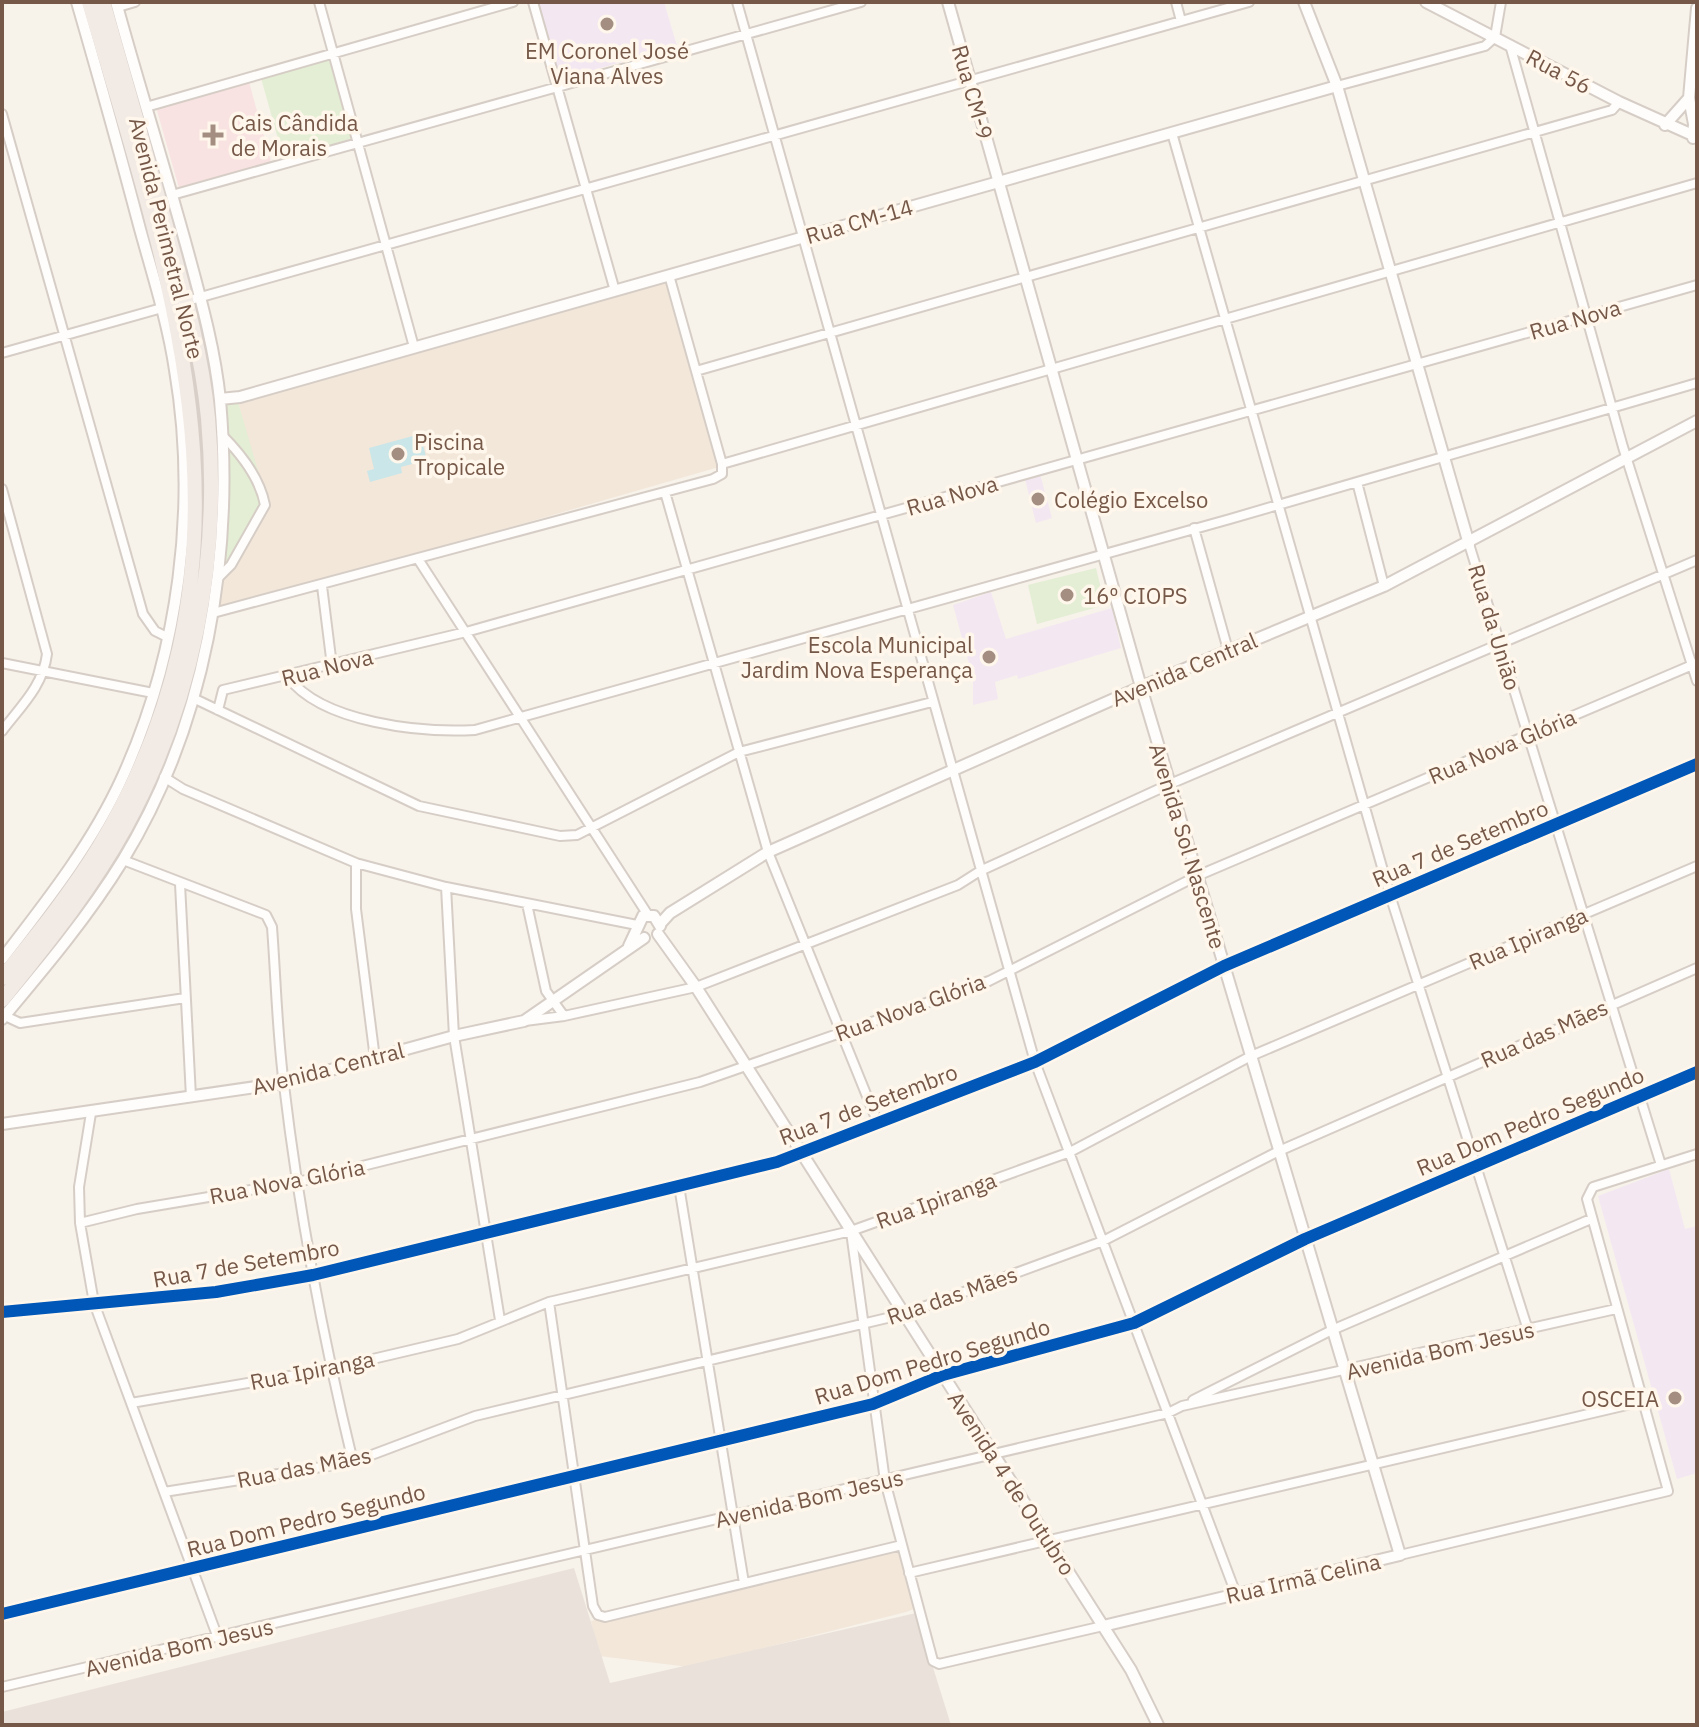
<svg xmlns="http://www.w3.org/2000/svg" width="1699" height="1727" font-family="'IBM Plex Sans',sans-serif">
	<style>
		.residential { fill: #f3e7da }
		.industrial { fill: #eae2da }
		.education { fill: #f3e8f2 }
		.medical { fill: #f9e3e2 }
		.green { fill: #e3eed4 }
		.water { fill: #cae6e8 }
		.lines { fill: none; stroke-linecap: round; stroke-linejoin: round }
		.minor-casing { stroke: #d6cec6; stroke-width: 12 }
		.tertiary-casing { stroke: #d6cec6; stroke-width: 14 }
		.trunk-casing { stroke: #d8cfc9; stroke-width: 18 }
		.minor { stroke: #fefdfc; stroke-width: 8 }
		.tertiary { stroke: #fefdfc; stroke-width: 10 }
		.trunk { stroke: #f2eae4; stroke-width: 14 }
		.cycleway-casing { stroke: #fff7eb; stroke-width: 17 }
		.cycleway { stroke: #0057b8; stroke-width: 12 }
		.poi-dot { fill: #a38e81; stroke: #fff7eb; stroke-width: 3 }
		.labels { text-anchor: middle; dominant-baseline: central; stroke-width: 7; stroke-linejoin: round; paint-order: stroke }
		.poi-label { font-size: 22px; fill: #765848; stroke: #fff7eb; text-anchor: start }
		.street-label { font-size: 22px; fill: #765848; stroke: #fff7eb }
	</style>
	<rect width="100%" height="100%" fill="#f7f2ea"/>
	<path class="residential" d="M667,281L719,467L213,613L218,578L262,491L238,402Z
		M902,1545L919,1607L906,1612L689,1667L599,1656L591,1621Z"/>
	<path class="industrial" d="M574,1568L610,1683L916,1613L951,1725H2V1712Z"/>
	<path class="education" d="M537,2H664L677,46L559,80Z
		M1040,474L1052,518L1036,523L1025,479Z
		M991,592L1006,639L1112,608L1121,648L1018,679L1017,675L995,682L998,699L973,705V678L953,605Z
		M1669,1169L1685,1229L1697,1226V1473L1677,1479L1598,1196Z"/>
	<path class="medical" d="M249,82L271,162L179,188L156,107Z"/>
	<path class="green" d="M329,60L352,138L284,160L261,78Z
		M220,399L238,402L261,481L265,505L218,578Z
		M1096,568L1105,605L1037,624L1028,585Z"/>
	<path class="water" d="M420,434L427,460L401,467L402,473L370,482L367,471L374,469L369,448Z"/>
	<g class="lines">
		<defs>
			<path id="minor" d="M319,2L414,347
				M533,2L615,291
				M737,2L1035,1062L1236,1594
				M1176,2L1181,21
				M118,7L135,2
				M1510,45L1623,447L1697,681
				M1337,86L1485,46L1495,37L1501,2
				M146,107L513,2
				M2,114L143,614L155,631L167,637
				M1172,133L1390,895L1528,1330
				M172,195L861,2
				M2,353L1249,2
				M696,371L1612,110L1619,102
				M722,464L1697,183
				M1357,482L1384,586
				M2,489L47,654C43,686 21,706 2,731
				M665,492L768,852L877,1121
				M1194,528L1228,650
				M1469,544L1661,1165
				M418,559L648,915
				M218,578L231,565L265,505C260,478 241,454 222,435
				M322,586L332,666
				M213,613L713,479L722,474V464L669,275
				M2,663L153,693
				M288,677C322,723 422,733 475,730L1230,519L1697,383
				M193,698L419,806L560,836L577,835L739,752L932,702
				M218,710L223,690L466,632L1697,285
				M164,777L183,789L356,863L446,887L637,925
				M123,860L266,915L272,927C276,980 277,1033 284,1085C299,1212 323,1338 353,1462
				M356,863V909L375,1059
				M180,884L191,1097
				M446,887L454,1036L500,1320
				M527,904L546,991L564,1016
				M5,1016L20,1023L185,998
				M525,1021L564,1016L696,987L958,885L980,871L1170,784L1697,560
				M91,1113L79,1187L80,1223L94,1303L218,1638
				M679,1186L744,1583
				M80,1223L137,1209L298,1182L700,1082L989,981L1197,876L1697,663
				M851,1232L885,1481L933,1661L939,1664L1103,1626
				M549,1302L593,1606L598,1615L605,1617L902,1545
				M2,1312L216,1292L313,1275L777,1162L1035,1062L1224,966L1697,764
				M1193,1400L1332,1330L1591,1219
				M131,1403L330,1369L458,1339L549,1302L851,1231L1070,1152L1251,1056L1697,866
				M164,1492L353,1462L475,1416L904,1314L1103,1241L1279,1151L1697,968
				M1400,1555L1668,1491L1587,1199L1593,1187L1697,1154
				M909,1573L1644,1401
				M2,1614L873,1404L943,1375L1134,1323L1305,1239L1697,1072
				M2,1687L1168,1413L1182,1406L1616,1309"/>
			<path id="tertiary" d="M948,2L1141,687L1400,1555L1103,1626
				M1304,2L1337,86L1469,544
				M1426,2L1619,102L1697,137
				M1665,125L1689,98
				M1693,138L1694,124L1689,98L1697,8
				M220,399L240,397L1337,86
				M660,924L670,913L768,852L1141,687L1384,586L1697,421
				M658,934L696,987L1131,1670L1158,1725
				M629,946L643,916H654L660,926
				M2,959C46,902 92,844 122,778C179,653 198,506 175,370C168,323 153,276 140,229C120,153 99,78 77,2
				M2,1019C44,969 88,917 123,860C206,724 234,557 220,400C215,350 201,300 188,252C165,168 139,86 116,2
				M2,1124L283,1083L454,1036L524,1021L644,938"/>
			<path id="trunk" d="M2,978C36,936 71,893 99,847C271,559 176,296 89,2
				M2,1000C46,945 91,890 125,828C193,703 221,560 208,418C202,354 184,291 167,229C146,153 125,78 103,2"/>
		</defs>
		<use href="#minor" class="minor-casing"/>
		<use href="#tertiary" class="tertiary-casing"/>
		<use href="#trunk" class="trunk-casing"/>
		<use href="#minor" class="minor"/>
		<use href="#tertiary" class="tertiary"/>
		<use href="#trunk" class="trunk"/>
		<defs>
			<path id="cycleway" d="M2,1312L216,1292L313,1275L777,1162L1035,1062L1224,966L1697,764
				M2,1614L873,1404L943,1375L1134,1323L1305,1239L1697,1072"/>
		</defs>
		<use href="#cycleway" class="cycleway-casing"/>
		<use href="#cycleway" class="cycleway"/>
	</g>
	<g class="poi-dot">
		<circle cx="607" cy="24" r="8"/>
		<path d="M209 123h8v8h8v8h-8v8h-8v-8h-8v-8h8z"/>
		<circle cx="398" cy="454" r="8"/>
		<circle cx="1038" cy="499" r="8"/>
		<circle cx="1067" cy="595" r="8"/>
		<circle cx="989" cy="657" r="8"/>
		<circle cx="1675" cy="1398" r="8"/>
	</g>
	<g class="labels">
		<g class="poi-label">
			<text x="607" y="50" text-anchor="middle">EM Coronel José<tspan x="607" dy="25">Viana Alves</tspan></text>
			<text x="231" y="122">Cais Cândida<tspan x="231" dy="25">de Morais</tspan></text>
			<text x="414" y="441">Piscina<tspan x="414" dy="25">Tropicale</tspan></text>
			<text x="1054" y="499">Colégio Excelso</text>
			<text x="1083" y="595">16º CIOPS</text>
			<text x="973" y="644" text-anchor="end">Escola Municipal<tspan x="973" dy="25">Jardim Nova Esperança</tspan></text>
			<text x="1659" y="1398" text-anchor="end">OSCEIA</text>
		</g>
		<g class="street-label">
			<text transform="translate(1559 71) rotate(28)">Rua 56</text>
			<text transform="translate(973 92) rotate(74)">Rua CM-9</text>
			<text transform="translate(859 221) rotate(-16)">Rua CM-14</text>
			<text transform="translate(167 238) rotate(76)">Avenida Perimetral Norte</text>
			<text transform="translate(1575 319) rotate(-16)">Rua Nova</text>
			<text transform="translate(952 495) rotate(-16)">Rua Nova</text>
			<text transform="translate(1495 627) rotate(73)">Rua da União</text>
			<text transform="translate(327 667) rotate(-14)">Rua Nova</text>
			<text transform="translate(1184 669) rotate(-23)">Avenida Central</text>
			<text transform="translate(1502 746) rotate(-23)">Rua Nova Glória</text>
			<text transform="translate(1460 843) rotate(-23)">Rua 7 de Setembro</text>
			<text transform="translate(1188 846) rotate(73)">Avenida Sol Nascente</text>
			<text transform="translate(1528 938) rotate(-23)">Rua Ipiranga</text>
			<text transform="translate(910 1007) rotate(-20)">Rua Nova Glória</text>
			<text transform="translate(1544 1033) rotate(-24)">Rua das Mães</text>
			<text transform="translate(328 1068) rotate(-14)">Avenida Central</text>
			<text transform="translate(868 1104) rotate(-21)">Rua 7 de Setembro</text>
			<text transform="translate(1530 1121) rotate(-23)">Rua Dom Pedro Segundo</text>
			<text transform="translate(287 1181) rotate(-11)">Rua Nova Glória</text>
			<text transform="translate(936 1200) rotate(-20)">Rua Ipiranga</text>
			<text transform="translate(246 1263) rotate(-10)">Rua 7 de Setembro</text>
			<text transform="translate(952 1295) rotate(-19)">Rua das Mães</text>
			<text transform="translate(1440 1350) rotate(-13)">Avenida Bom Jesus</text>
			<text transform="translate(932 1361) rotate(-17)">Rua Dom Pedro Segundo</text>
			<text transform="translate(312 1370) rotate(-11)">Rua Ipiranga</text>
			<text transform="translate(304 1467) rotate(-11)">Rua das Mães</text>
			<text transform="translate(1012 1483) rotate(57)">Avenida 4 de Outubro</text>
			<text transform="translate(809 1498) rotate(-13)">Avenida Bom Jesus</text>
			<text transform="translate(306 1520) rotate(-14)">Rua Dom Pedro Segundo</text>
			<text transform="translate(1303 1578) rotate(-13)">Rua Irmã Celina</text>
			<text transform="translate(179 1647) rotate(-13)">Avenida Bom Jesus</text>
		</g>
	</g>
	<rect width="1699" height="1727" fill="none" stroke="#765848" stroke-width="8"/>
</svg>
